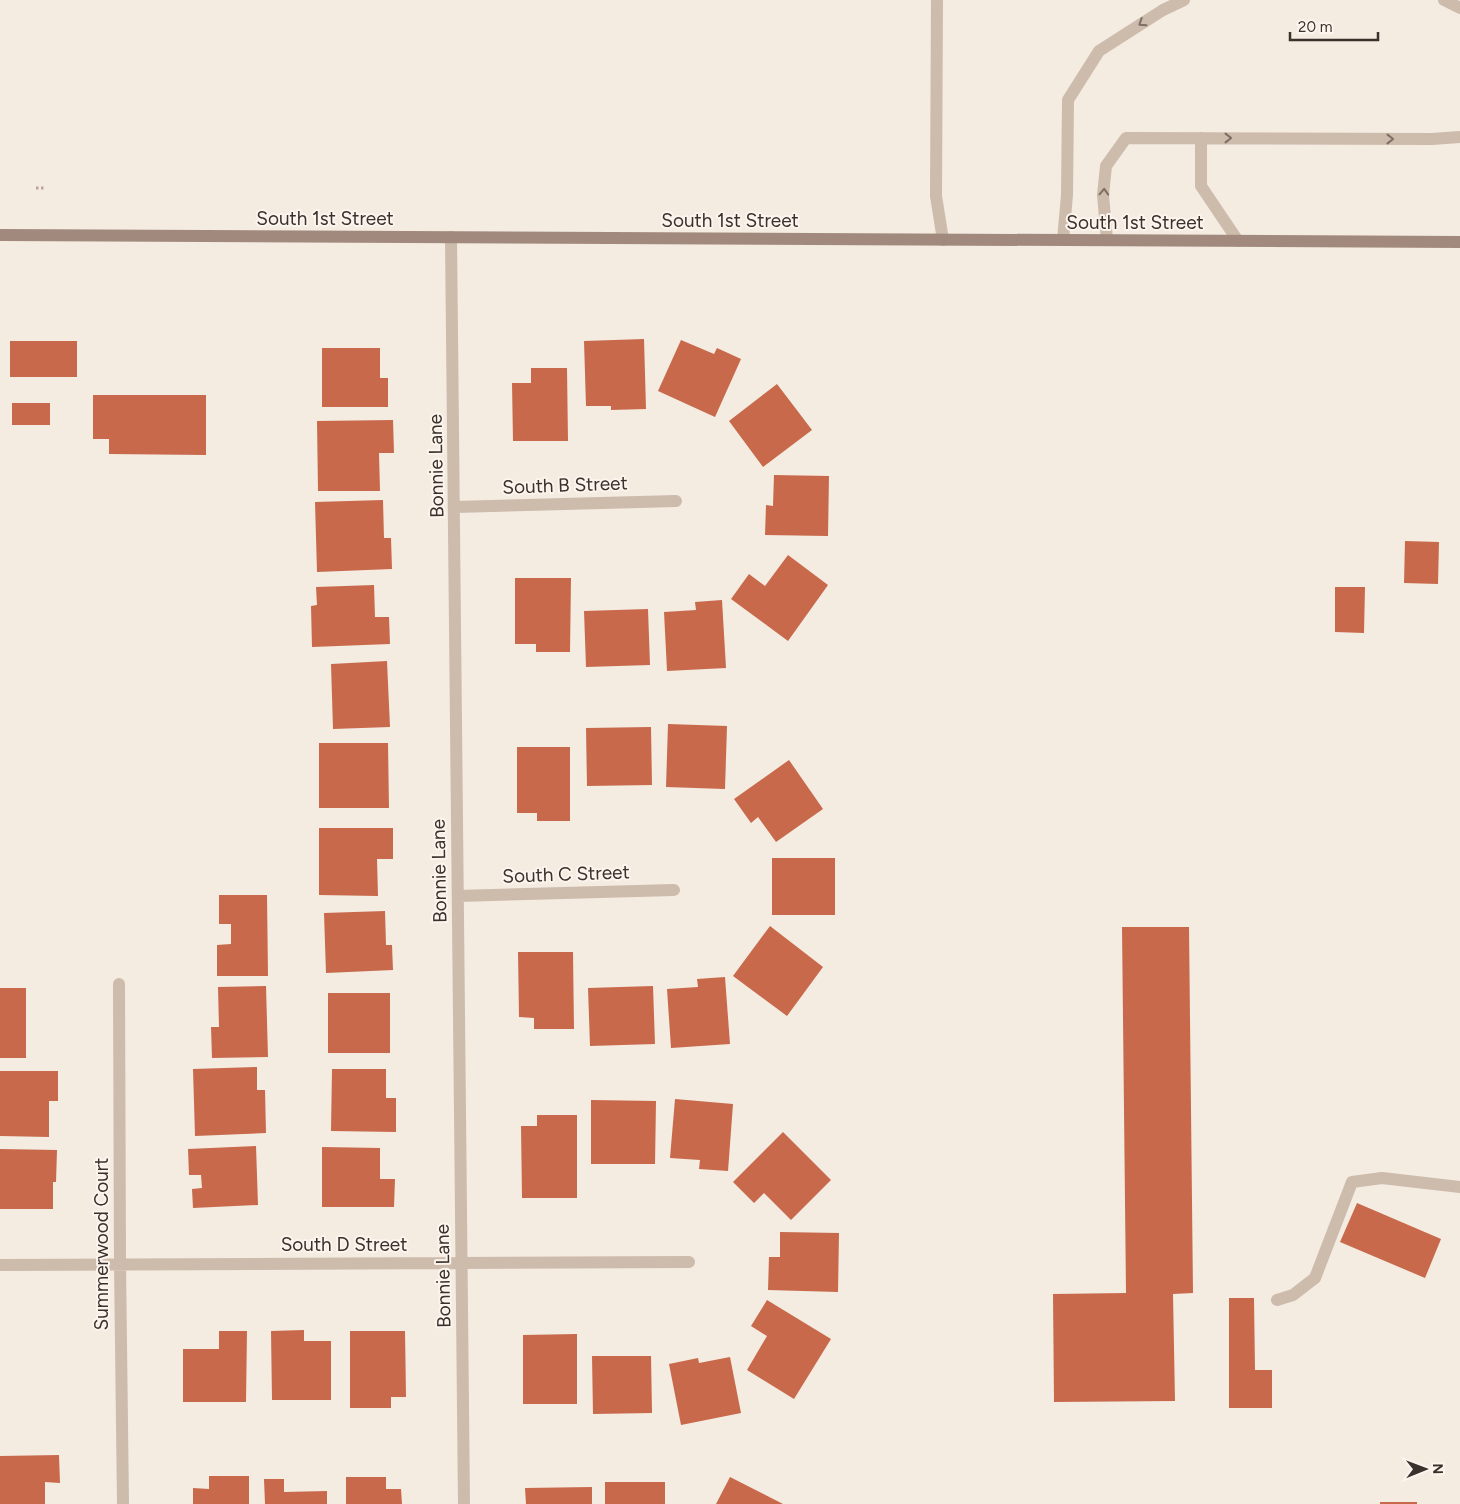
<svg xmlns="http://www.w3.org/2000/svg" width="1460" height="1504" font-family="Figtree,sans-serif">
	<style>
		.building { fill: #c8694b }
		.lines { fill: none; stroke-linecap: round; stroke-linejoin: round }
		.path { stroke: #b9a596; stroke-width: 3; stroke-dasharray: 2.5 2.5; stroke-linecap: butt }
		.lane { stroke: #cdbbac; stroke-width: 12 }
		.street { stroke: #cdbbac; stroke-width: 12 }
		.secondary { stroke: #a18a7d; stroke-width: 12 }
		.oneway { stroke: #7d6f65 }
		.labels { text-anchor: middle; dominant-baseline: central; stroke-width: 4; stroke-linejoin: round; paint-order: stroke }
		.street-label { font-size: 19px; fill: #3b302b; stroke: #fbf5ee }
	</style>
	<rect width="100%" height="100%" fill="#f4ebe1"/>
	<path class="building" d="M644,339L646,409L611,410V406H586L584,341Z
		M681,340L714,354L717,348L741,359L715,417L658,391Z
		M10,341H77V377H10Z
		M322,348H380V378H388V407H322Z
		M531,368H567L568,441H513L512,383H531Z
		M777,384L812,430L763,467L729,421Z
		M93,395H206V455L109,454V439H93Z
		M12,403H50V425H12Z
		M393,420L394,453H379L380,491H318L317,421Z
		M774,475L829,476L828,536L765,535L766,505L773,506Z
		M383,500L384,538H391L392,569L317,572L315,502Z
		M1405,541L1439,542L1438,584L1404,583Z
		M788,555L828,585L788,641L731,599L749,574L765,586Z
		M515,578H571L570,652H536V644H515Z
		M374,585L375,617H389L390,644L312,647L311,606L317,605L316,587Z
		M1335,587H1365L1364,633L1335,632Z
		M722,600L726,668L667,671L664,612L696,610L695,602Z
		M648,609L650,665L586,667L584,611Z
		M387,661L390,727L333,729L331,664Z
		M668,724L727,726L725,789L666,787Z
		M651,727L652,785L587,786L586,728Z
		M319,743H388L389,808H319Z
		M517,747H570V821H537V813H517Z
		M789,760L823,809L776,842L758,817L751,823L734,799Z
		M319,828H393V859H377L378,896L319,895Z
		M772,858H835V915H772Z
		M219,895H267L268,976H217V945L231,944V924H219Z
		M385,911L386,945H392L393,970L326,973L324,913Z
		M770,926L823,967L787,1016L733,976Z
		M1122,927H1189L1193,1293L1173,1294L1175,1401L1054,1402L1053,1294L1126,1293Z
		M518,952H573L574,1029H534V1018L519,1017Z
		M725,977L730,1044L671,1048L667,989L698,987L697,979Z
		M266,986L268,1057L212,1058L211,1027H219L218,987Z
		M653,986L655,1044L590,1046L588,988Z
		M0,988H26V1058H0Z
		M328,993H390V1053H328Z
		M257,1067V1090H265L266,1133L195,1136L193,1069Z
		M332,1069H386V1098H396V1132L331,1131Z
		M0,1071H58V1101H49V1137L0,1136Z
		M675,1099L733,1104L728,1171L699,1169L700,1160L670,1158Z
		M591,1100L656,1101L655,1164H591Z
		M537,1115H577V1198H522L521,1126H537Z
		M783,1132L831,1180L791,1220L764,1193L754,1203L733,1182Z
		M256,1146L258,1205L193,1208L192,1189L202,1188L201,1175H189L188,1149Z
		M322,1147L380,1148V1179H395L394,1207H322Z
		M0,1149L57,1150L56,1182H53V1209H0Z
		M1357,1203L1441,1239L1425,1278L1340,1242Z
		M780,1232L839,1233L838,1292L768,1290L769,1257H780Z
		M1229,1298H1254L1255,1370H1272V1408H1229Z
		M767,1300L831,1339L794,1399L747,1370L767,1336L751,1326Z
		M304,1330V1341H331V1400H272L271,1331Z
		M219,1331H247L246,1402H183V1349H219Z
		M350,1331H405L406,1397H391V1408H350Z
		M577,1334V1404H523V1335Z
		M592,1356H651L652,1413L593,1414Z
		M730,1357L741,1413L681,1425L669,1364L698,1358L699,1363Z
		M59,1455L60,1483L45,1482V1504H0V1456Z
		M209,1476H249V1504H193V1488L209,1489Z
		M346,1477H386V1489H401L402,1504H346Z
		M730,1477L783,1504H716Z
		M264,1479H284V1492L327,1491V1504H265Z
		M605,1482H665V1504H605Z
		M592,1487V1504H526L525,1488Z
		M1380,1502H1417V1504H1380Z"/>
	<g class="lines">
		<path class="path" d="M36,188H44"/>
		<path class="lane" d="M937,0L936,196L943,240
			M1444,0L1460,8
			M1201,138V186L1238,241
			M1063,240L1067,195L1068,100L1099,51L1163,10L1184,0
			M1107,240L1103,195L1106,166L1126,138L1432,139L1460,137"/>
		<path class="street" d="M451,237L464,1504
			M455,507L676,501
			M458,896L674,890
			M119,984L120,1264L123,1504
			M0,1265L689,1262
			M1277,1300L1293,1295L1315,1278L1352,1182L1382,1178L1460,1187"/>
		<path class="secondary" d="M0,235L1460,242"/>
	</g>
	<defs><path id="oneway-chevron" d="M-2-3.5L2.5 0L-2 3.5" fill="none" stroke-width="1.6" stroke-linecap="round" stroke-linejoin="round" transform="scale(1.25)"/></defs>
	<g class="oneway">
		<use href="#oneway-chevron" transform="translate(1142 23) rotate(147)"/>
		<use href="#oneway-chevron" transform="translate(1228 138)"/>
		<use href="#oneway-chevron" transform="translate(1390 139)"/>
		<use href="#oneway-chevron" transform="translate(1104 192) rotate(-88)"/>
	</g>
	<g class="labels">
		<g class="street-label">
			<text x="325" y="218">South 1st Street</text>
			<text x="730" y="220">South 1st Street</text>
			<text x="1135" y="222">South 1st Street</text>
			<text transform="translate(436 466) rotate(-91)">Bonnie Lane</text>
			<text transform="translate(565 485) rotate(-2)">South B Street</text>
			<text transform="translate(439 871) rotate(-91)">Bonnie Lane</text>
			<text transform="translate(566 874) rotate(-2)">South C Street</text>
			<text transform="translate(101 1244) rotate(-90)">Summerwood Court</text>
			<text x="344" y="1244">South D Street</text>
			<text transform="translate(443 1276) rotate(-91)">Bonnie Lane</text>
		</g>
	</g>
	<g transform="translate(1425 1469) rotate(89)" stroke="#fbf5ee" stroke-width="4" paint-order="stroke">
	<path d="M0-4L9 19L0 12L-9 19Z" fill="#3b302b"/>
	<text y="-8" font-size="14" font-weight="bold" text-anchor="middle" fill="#3b302b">N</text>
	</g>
	<path d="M1290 32v8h88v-8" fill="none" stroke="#3b302b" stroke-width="2.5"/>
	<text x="1298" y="32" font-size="15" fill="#3b302b" stroke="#fbf5ee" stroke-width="4" paint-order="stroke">20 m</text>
</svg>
